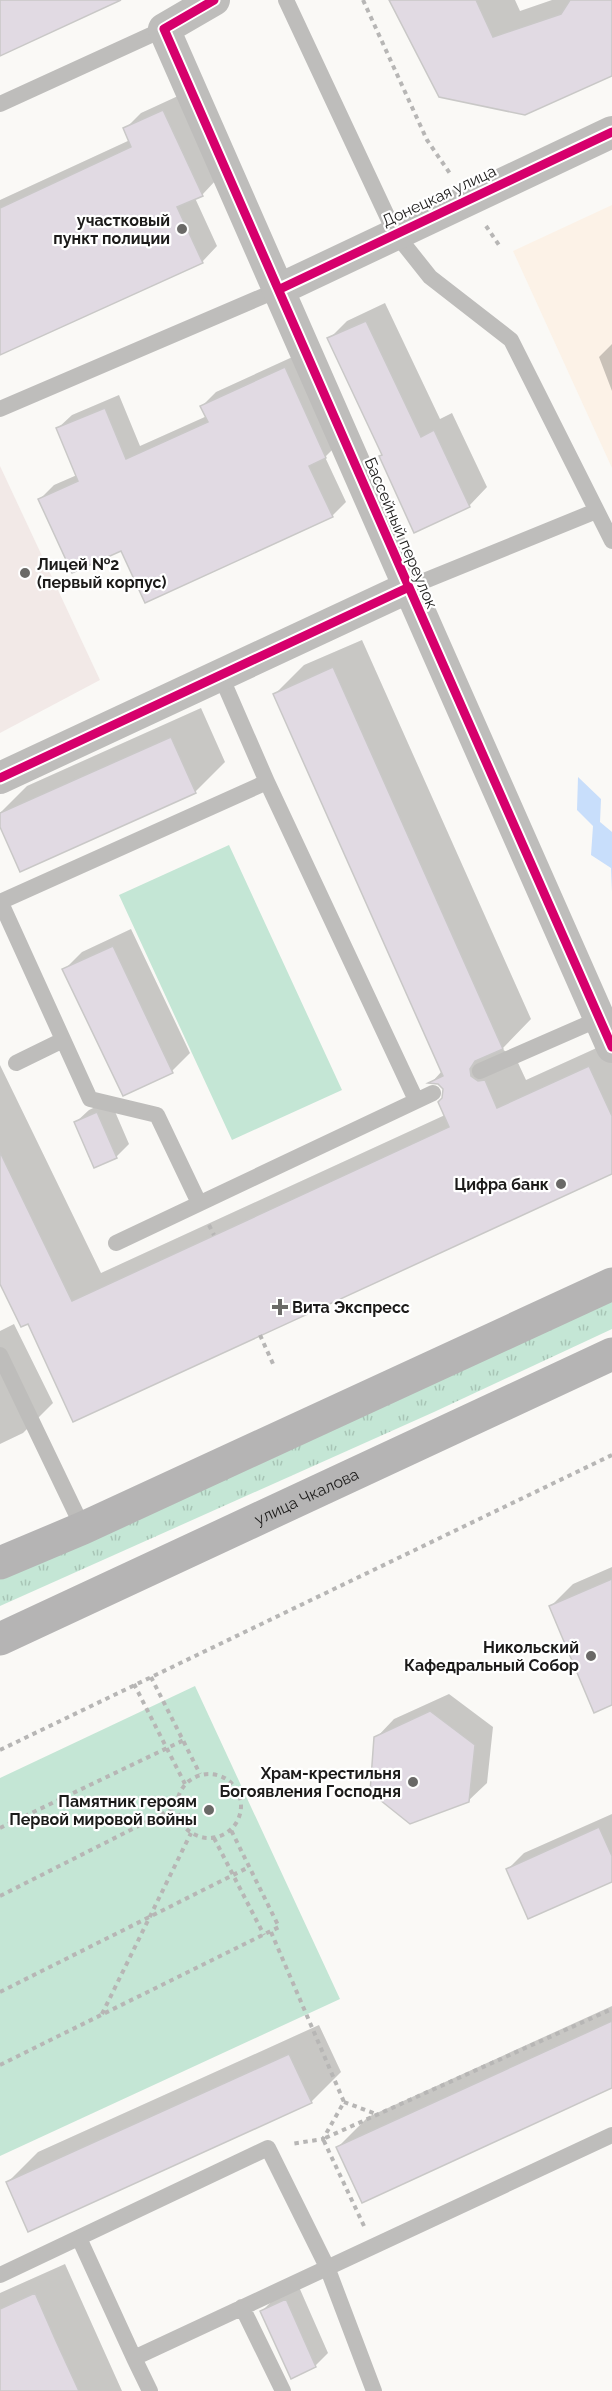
<svg xmlns="http://www.w3.org/2000/svg" width="612" height="2391" font-family="Raleway,sans-serif">
	<style>
		.commercial { fill: #fcf2e7 }
		.education { fill: #f2e9e7 }
		.grass { fill: url(#grass-tufts) }
		.park { fill: #c4e6d5 }
		.water { fill: #c8defb }
		.shadow { fill: #0003 }
		.building { fill: #e1dae3; stroke: #c9c8c7; stroke-width: 1.5 }
		.lines { fill: none; stroke-linecap: round; stroke-linejoin: round }
		.path { stroke: #b7b6b5; stroke-width: 4; stroke-dasharray: 4.5 4.5; stroke-linecap: butt }
		.service { stroke: #bebdbb; stroke-width: 16 }
		.minor { stroke: #bebdbb; stroke-width: 32 }
		.primary { stroke: #b5b4b4; stroke-width: 33 }
		.cycleway-casing { stroke: #fff; stroke-width: 13 }
		.cycleway { stroke: #d6006c; stroke-width: 9 }
		.poi-dot { fill: #6a6967; stroke: #fff; stroke-width: 2 }
		.labels { text-anchor: middle; dominant-baseline: central; stroke-width: 4.5; stroke-linejoin: round; paint-order: stroke }
		.street-label { font-size: 16px; fill: #1c1b1a; stroke: #fff }
		.poi-label { font-size: 16px; font-weight: bold; fill: #1c1b1a; stroke: #fff; text-anchor: end }
	</style>
	<defs>
		<pattern id="grass-tufts" width="24" height="20" patternUnits="userSpaceOnUse" patternTransform="scale(1.5)"><rect width="24" height="20" fill="#c4e6d5"/><path d="M3 7l-1-3M5 7V3M7 7l1-3M15 17l-1-3M17 17v-4M19 17l1-3" fill="none" stroke="#a8c5b6"/></pattern>
	</defs>
	<rect width="100%" height="100%" fill="#faf9f6"/>
	<path class="commercial" d="M612,205V468L513,251Z"/>
	<path class="education" d="M0,466L100,680L0,733Z"/>
	<path class="grass" d="M612,1300V1329L434,1412L0,1606V1579Z"/>
	<path class="park" d="M229,845L342,1090L232,1140L119,895Z
		M195,1686L340,1999L0,2156V1778Z"/>
	<path class="water" d="M578,777L601,799L600,822L612,832V892L611,868L591,855L593,826L577,810Z"/>
	<path class="shadow" d="M391,0H515L520,11L552,0H612V74L524,114Z
		M178,96L217,179L202,195L195,198L217,246L202,262L0,348V200L130,140L125,129L141,113Z
		M385,303L440,419L452,413L487,487L469,506L383,454L329,339L347,321Z
		M612,344V391L599,357Z
		M299,354L339,443L325,457L346,502L332,516L122,549L40,499L54,485L77,475L58,428L72,415L119,395L140,446L207,416L202,406L216,392Z
		M362,640L531,1019L502,1049L508,1053L513,1052L526,1080L612,1041V1172L29,1322L0,1280V1065L101,1273L445,1115L444,1089L439,1083L432,1082L442,1071L275,694L304,665Z
		M201,708L225,762L195,792L0,823V813L27,786Z
		M131,929L190,1053L172,1071L64,970L82,952Z
		M110,1100L129,1144L116,1157L76,1122L89,1110Z
		M14,1324L53,1403L23,1433L0,1444V1331Z
		M612,1567V1704L551,1606L573,1584Z
		M449,1694L493,1727L487,1783L468,1801L376,1738L394,1719Z
		M612,1814V1880L508,1869L524,1853Z
		M612,2006V2087L338,2147L368,2117Z
		M319,2025L341,2072L311,2102L8,2182L38,2152Z
		M65,2264L122,2391H0V2293Z
		M299,2287L328,2353L315,2366L262,2311L275,2298Z"/>
	<path class="building" d="M0,0H121L0,56Z
		M389,0H476L493,37L561,14L570,0H612V76L525,115L439,97Z
		M163,110L203,196L177,207L203,263L0,355V208L131,147L123,128Z
		M366,321L421,437L434,430L470,507L414,533L379,456L382,455L327,338Z
		M285,367L326,458L309,466L333,517L145,603L121,551L72,573L38,499L78,481L56,428L105,408L126,459L208,422L200,406Z
		M333,667L503,1049L475,1061L470,1069L471,1076L478,1081L485,1080L497,1108L589,1066L612,1116V1174L73,1422L28,1324L21,1327L0,1284V1152L72,1301L449,1127L438,1102L442,1098L443,1089L438,1084L428,1083L443,1076L273,694Z
		M171,737L196,793L20,872L0,827V813Z
		M113,946L173,1073L123,1096L62,969Z
		M97,1112L117,1158L94,1168L74,1122Z
		M612,1579V1705L594,1713L549,1606Z
		M430,1711L475,1745L469,1802L410,1824L370,1792L374,1737Z
		M599,1827L612,1856V1882L528,1919L506,1869Z
		M612,2021V2088L362,2203L336,2147Z
		M289,2054L312,2103L28,2232L6,2182Z
		M35,2293L56,2341L79,2391H0V2309Z
		M286,2299L316,2367L291,2379L260,2311Z"/>
	<g class="lines">
		<path class="path" d="M363,0L427,140L451,175
			M486,226L501,248
			M209,1225L214,1235
			M260,1335L274,1366
			M151,1677L200,1774
			M134,1684L185,1784
			M0,1750L612,1455
			M177 1806a32 32 0 1 1 64 0a32 32 0 1 1-64 0Z
			M0,1828L184,1740
			M214,1838L264,1935
			M0,1896L176,1807
			M271,1932L344,2102L323,2139L291,2144
			M0,1992L249,1867
			M102,2014L191,1833
			M0,2065L279,1927L231,1830
			M344,2102L376,2114
			M364,2226L323,2139L612,2009"/>
		<path class="service" d="M286,0L395,233L430,277L511,340L612,541
			M0,104L164,29
			M0,409L280,289
			M407,588L596,511
			M267,782L416,1100
			M0,902L267,782L220,674
			M1,903L90,1099L157,1115L199,1203
			M16,1063L63,1040
			M480,1071L599,1019
			M116,1243L433,1093
			M0,1355L83,1528
			M79,2238L134,2358L612,2135
			M0,2275L268,2148L327,2267L374,2391
			M242,2307L283,2391
			M134,2358L150,2391"/>
		<path class="minor" d="M214,0L164,29C315,367 460,709 612,1047
			M280,289L612,132
			M0,778L407,588"/>
		<g class="primary">
			<path d="M0,1563L83,1528L612,1284"/>
			<path id="s1" d="M0,1639L612,1354"/>
		</g>
		<defs>
			<path id="cycleway" d="M214,0L164,29C315,367 460,709 612,1047
				M280,289L612,132
				M0,778L407,588"/>
		</defs>
		<use href="#cycleway" class="cycleway-casing"/>
		<use href="#cycleway" class="cycleway"/>
	</g>
	<g class="poi-dot">
		<circle cx="182" cy="229" r="6"/>
		<circle cx="25" cy="573" r="6"/>
		<circle cx="561" cy="1184" r="6"/>
		<path d="M277 1298h6v6h6v6h-6v6h-6v-6h-6v-6h6z"/>
		<circle cx="591" cy="1656" r="6"/>
		<circle cx="413" cy="1782" r="6"/>
		<circle cx="209" cy="1810" r="6"/>
	</g>
	<g class="labels">
		<g class="street-label">
			<text transform="translate(439 196) rotate(-25)">Донецкая улица</text>
			<text transform="translate(401 533) rotate(67)">Бассейный переулок</text>
			<text stroke="none"><textPath href="#s1" startOffset="338">улица Чкалова</textPath></text>
		</g>
		<g class="poi-label">
			<text x="170" y="220">участковый<tspan x="170" dy="18">пункт полиции</tspan></text>
			<text x="37" y="564" text-anchor="start">Лицей №2<tspan x="37" dy="18">(первый корпус)</tspan></text>
			<text x="549" y="1184">Цифра банк</text>
			<text x="292" y="1307" text-anchor="start">Вита Экспресс</text>
			<text x="579" y="1647">Никольский<tspan x="579" dy="18">Кафедральный Собор</tspan></text>
			<text x="401" y="1773">Храм-крестильня<tspan x="401" dy="18">Богоявления Господня</tspan></text>
			<text x="197" y="1801">Памятник героям<tspan x="197" dy="18">Первой мировой войны</tspan></text>
		</g>
	</g>
</svg>
